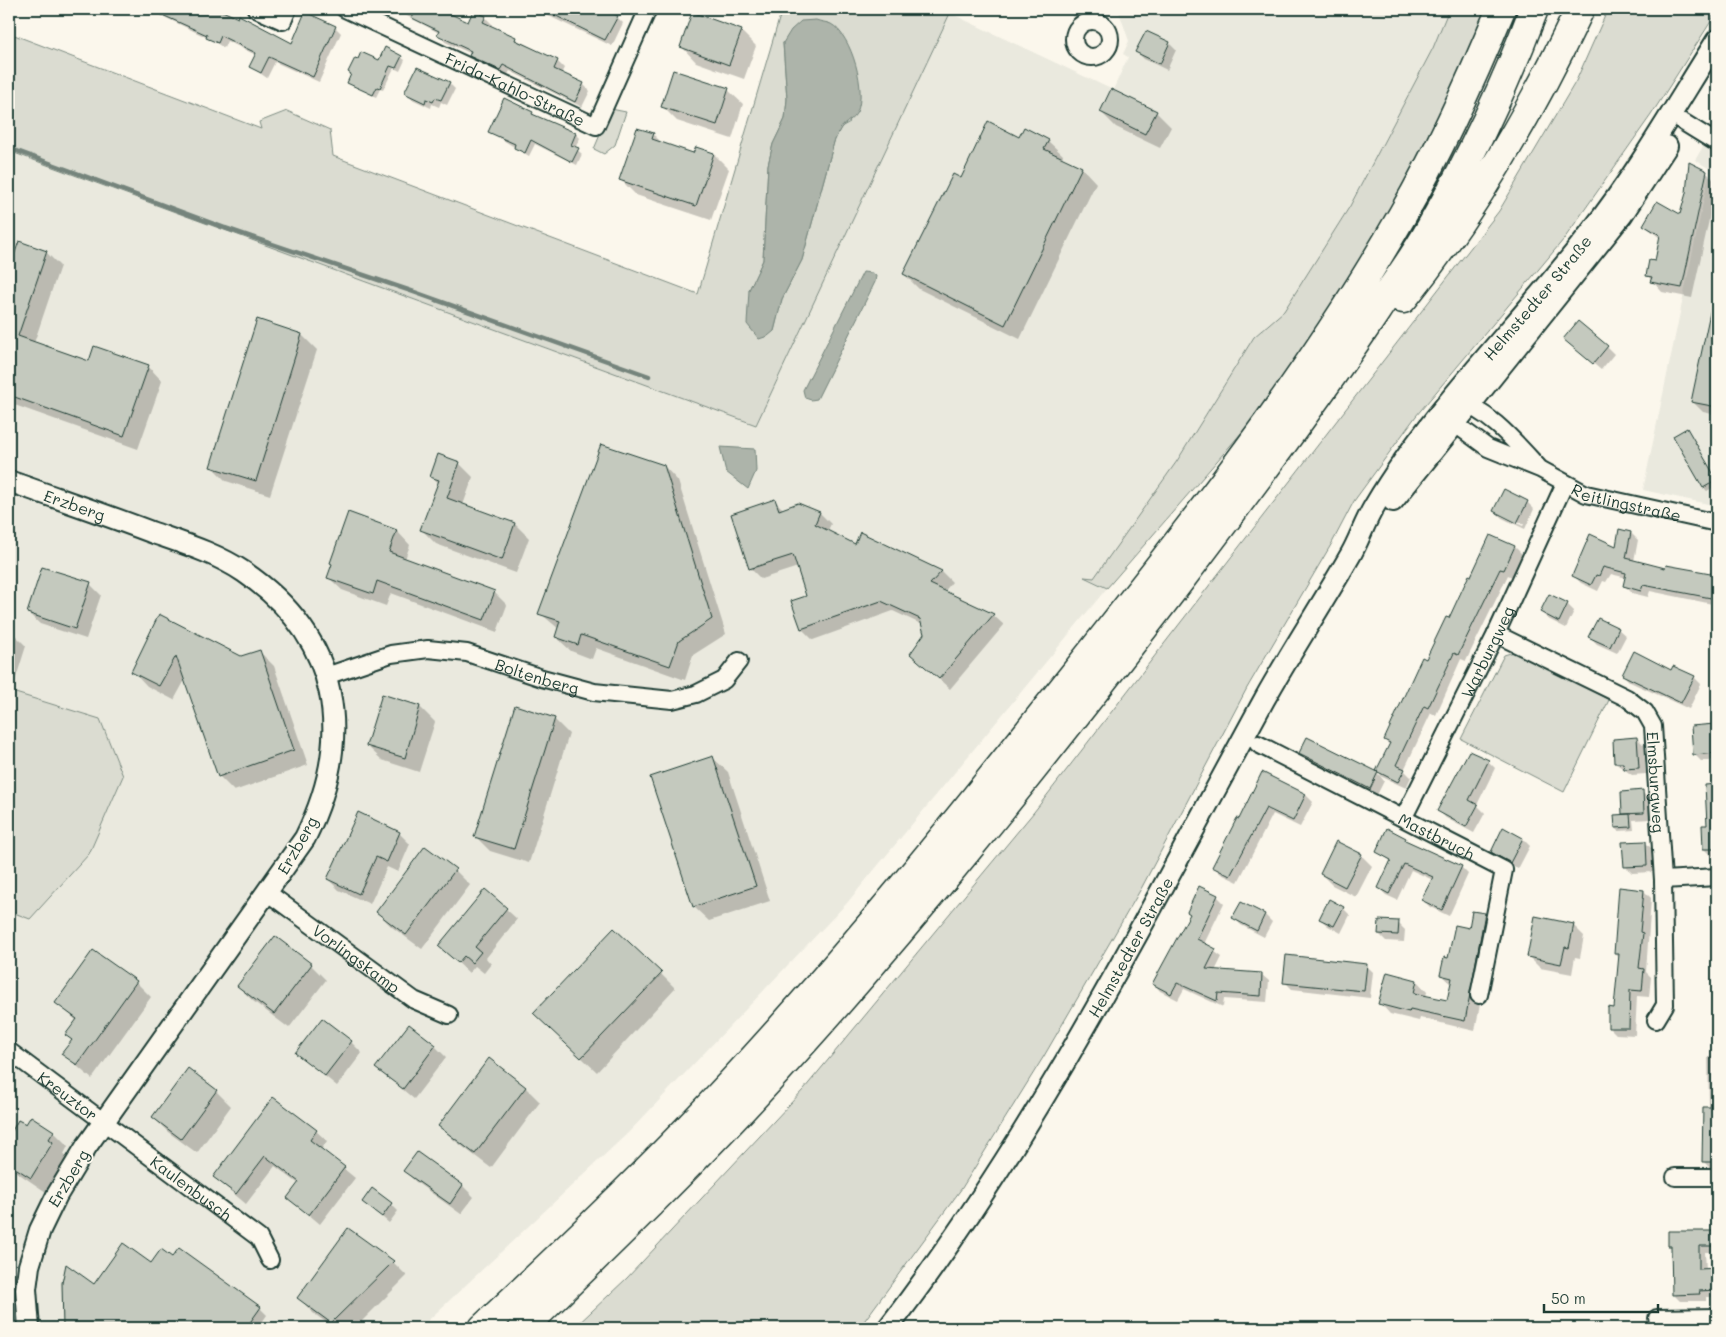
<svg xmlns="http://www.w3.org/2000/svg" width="1726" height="1337" font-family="Mali,sans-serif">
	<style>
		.built { fill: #eae9de }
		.green { fill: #dbdcd1; stroke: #7d8c82; fill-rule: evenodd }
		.water { fill: #adb4aa; stroke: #74847b }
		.shadow { fill: #0003; fill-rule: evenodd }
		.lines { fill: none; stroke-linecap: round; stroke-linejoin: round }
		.stream { stroke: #74847b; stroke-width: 4.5 }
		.building { fill: #c4c9be; stroke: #1f3d34 }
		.minor-casing { stroke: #1f3d34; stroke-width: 20 }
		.tertiary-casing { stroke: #1f3d34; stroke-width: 24 }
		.motorway-casing { stroke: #1f3d34; stroke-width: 31 }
		.minor { stroke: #fbf7ec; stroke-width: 16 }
		.tertiary { stroke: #fbf7ec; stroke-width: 20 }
		.motorway { stroke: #fbf7ec; stroke-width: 28 }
		.labels { text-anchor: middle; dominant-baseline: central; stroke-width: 4; stroke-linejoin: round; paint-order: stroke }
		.street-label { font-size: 16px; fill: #1f3d34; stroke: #fbf7ec }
	</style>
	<rect width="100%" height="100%" fill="#fbf7ec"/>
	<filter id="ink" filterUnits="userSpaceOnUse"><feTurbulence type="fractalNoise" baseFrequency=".02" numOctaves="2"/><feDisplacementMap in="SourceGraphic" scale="10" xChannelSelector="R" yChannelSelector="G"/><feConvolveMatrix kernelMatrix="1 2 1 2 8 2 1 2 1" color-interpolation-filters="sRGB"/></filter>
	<g filter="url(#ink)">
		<path class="built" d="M1118,9H1449L1433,48L1350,206L1284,311L1254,337L1177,461L1094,579L1086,578L1107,588L847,903L629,1132L420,1328H9V151L756,425L950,13L1113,90L1128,57L1123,54L1129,41Z
			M1717,123V506L1643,490L1710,169L1695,160Z"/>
		<path class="green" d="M782,9H952L756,425L9,151V33L261,129L259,122L287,111L330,130L333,156L698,294ZM783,43L850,122L841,127L834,142L802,260L782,299L774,331L749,290L763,260L768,165L773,144L785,119L787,99Z
			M1449,9H1488L1463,69L1411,176L1348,288L1275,394L1107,588L1084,577L1094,578L1177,461L1254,337L1284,311L1350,206L1433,48Z
			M1608,9H1717V12L1651,115L1564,239L1416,416L1354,501L1332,543L1247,688L1142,887L1044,1056L962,1188L865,1320L858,1328H574L627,1278L804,1089L1034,812L1499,211L1576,81Z
			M611,109L626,112L615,145L604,154L594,149Z
			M1517,651L1609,700L1564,792L1461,739L1504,655Z
			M9,691L100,719L123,776L89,854L30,919L9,911Z"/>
		<path class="water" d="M816,20C821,22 827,22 831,24C852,35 867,92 857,112C853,120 845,122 841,128C838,132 836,138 834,142L802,260L782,299L774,331L768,336L759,339L747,324L749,290L763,260L768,165L773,144L785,119L787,99L783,43L791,30L801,21Z
			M863,272L872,273L876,276L875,282L817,399L811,400L805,398L803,390Z
			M720,447L755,449L756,471L748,489L726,472Z"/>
		<path class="shadow" d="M148,9H213L292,44L335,27L341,33L319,82L275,62L267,78L251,67L256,55L227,41L224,48L208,38Z
			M382,9H443L442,11L469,24L485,17L492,24L491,26L557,61L564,68L561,74L583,84L590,91L582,107L510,71L507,76L477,62L472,54L445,42L439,33L396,10L394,15Z
			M534,9H601L617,17L623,23L612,46Z
			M737,9H758L756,15Z
			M1057,9H1079L1075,17Z
			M741,31L756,46L744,79L696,62L682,47Z
			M1169,43L1176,50L1167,70L1144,59L1137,52Z
			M401,57L405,60L400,71L394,68L383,90L380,89L376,97L348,82L379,62Z
			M449,83L455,89L447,105L441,102L439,107L432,104L431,108L412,99L406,93Z
			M728,90L743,104L732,139L677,121L662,106Z
			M1101,112H1156L1171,127L1160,148L1116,127Z
			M532,113L537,117L576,134L580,138L575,148L582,154L577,165L535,144L529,156L490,132Z
			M653,134L664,145L694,155L696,148L714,154L729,169L711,220L636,195L621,180Z
			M1020,138L1048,141L1063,155L1062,158L1082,168L1096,183L1020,339L919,289L904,274L961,180Z
			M1706,172L1717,183L1692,298L1662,292L1647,275L1656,263L1661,239L1644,225L1681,216Z
			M20,242L46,252L60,266L34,343L89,362L148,366L162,381L138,449L9,403V273Z
			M1717,283V415L1703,412L1692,401Z
			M257,321L302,335L317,350L270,495L226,481L211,466Z
			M1564,339L1607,347L1614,354L1601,370Z
			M1690,433L1717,481V485L1707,491L1704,488Z
			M459,463L473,477L463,505L515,524L529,538L516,573L436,544L422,530L439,484L432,476Z
			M664,466L678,481L726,634L693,655L685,680L596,648L592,659L571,651L556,637L559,629L540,613Z
			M775,501L784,510L798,505L820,513L831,524L827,532L855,546L861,534L942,572L952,582L944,592L993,615L1004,625L950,689L922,664L926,634L923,625L893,611L813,640L802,629L807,597L798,567L761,579L750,568Z
			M1527,502L1534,509L1525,529L1502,518L1495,511ZM1501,513L1524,524L1523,526L1501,516Z
			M349,514L397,531L410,545L405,559L494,592L507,605L497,632L391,593L386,606L342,590L328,577Z
			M1631,533L1638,540L1634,561L1666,570L1667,567L1716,575L1717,605L1650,591L1648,597L1632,593L1624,585L1627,578L1611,574L1606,582L1603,581L1598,591L1581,583L1574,576L1617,548Z
			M1491,536L1515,547L1522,554L1512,577L1508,575L1466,661L1461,659L1436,715L1431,713L1404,770L1411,777L1406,788L1380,776L1384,781L1377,795L1307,760L1300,753L1307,739L1382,776L1378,771L1390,745L1385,740Z
			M90,584L101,595L86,639L40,624L28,613Z
			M1567,604L1574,611L1566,628L1548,619L1541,612Z
			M160,616L241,657L259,651L274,666L308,765L234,791L219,776L185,680L174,700L147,686L133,671Z
			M1618,629L1626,636L1617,653L1597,644L1590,637Z
			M9,633L15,635L26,646L15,681L9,679Z
			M1672,672L1694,677L1701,684L1689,709L1630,682L1623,675Z
			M382,695L420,707L435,722L419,772L382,760L367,746Z
			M554,719L569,734L529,863L490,851L475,836Z
			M1715,725L1717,728V760L1701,761L1694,754Z
			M1637,738L1644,745L1646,774L1632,775L1615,763Z
			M713,758L728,772L770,901L709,921L694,907Z
			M1488,761L1495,768L1477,805L1485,813L1474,833L1446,818L1439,811Z
			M1714,768H1717V856H1711L1704,849L1716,785Z
			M1262,773L1306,795L1313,802L1300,827L1273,814L1238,882L1221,874L1214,867L1240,821Z
			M1642,792L1649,799L1651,819L1633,820L1634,830L1619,831L1616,828L1626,816L1623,813Z
			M1504,829L1523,839L1530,846L1518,869L1499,859L1492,852Z
			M1388,830L1410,844L1461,867L1468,874L1449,916L1430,907L1423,900L1433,880L1411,870L1397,900L1386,895L1379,888L1392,862L1377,851Z
			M399,833L410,844L398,872L387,867L370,904L339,890L328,879Z
			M1645,842L1652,849L1654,872L1632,873L1625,866Z
			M426,848L455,870L470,885L422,949L392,927L377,912Z
			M1361,855L1372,866L1356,897L1332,885L1321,874Z
			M1644,891L1651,898L1646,972L1651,977L1649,997L1637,996L1635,1035L1616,1034L1609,1027L1615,1009L1620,959L1615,953Z
			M1217,896L1224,903L1204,944L1222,957L1215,971L1262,975L1269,981L1267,1002L1224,999L1223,1007L1184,989L1178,1000L1160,991L1154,984Z
			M1241,903L1265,915L1272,922L1264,937L1241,925L1234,918Z
			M1343,908L1350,915L1341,933L1328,926L1320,919Z
			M506,909L517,919L486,958L491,964L484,973L475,966L469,973L440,946Z
			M1484,915L1495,925L1475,1031L1420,1018L1419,1021L1390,1014L1380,1003L1388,974L1417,981L1427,992L1426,997L1448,1002L1452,985L1441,975L1449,960L1469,930Z
			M1398,923L1405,930L1404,942L1386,941L1379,934Z
			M1573,925L1584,936L1580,958L1575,957L1572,974L1540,968L1529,957Z
			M1713,939H1717V965L1713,961Z
			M94,951L136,982L151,997L92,1079L63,1054L72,1041L67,1035L77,1021L57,1003Z
			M311,965L326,980L289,1028L253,1001L238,986Z
			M1366,965L1373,972L1370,998L1292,989L1285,982Z
			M661,974L675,988L597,1072L550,1028Z
			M351,1042L362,1053L337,1086L296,1053Z
			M435,1046L446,1057L414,1099L377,1068Z
			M1717,1056V1168H1710L1703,1161L1709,1108L1708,1057Z
			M489,1060L526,1088L540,1102L491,1168L454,1140L440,1126Z
			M216,1091L231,1106L197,1153L168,1132L153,1117Z
			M273,1098L316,1131L327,1141L321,1150L355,1178L320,1224L289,1198L299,1184L275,1166L246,1204L214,1177Z
			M31,1118L54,1132L68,1146L64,1154L67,1158L46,1192L9,1167V1138L19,1122L26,1126Z
			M417,1154L463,1186L474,1197L461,1214L416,1182L405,1171Z
			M364,1202L391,1204L398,1211L389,1223Z
			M1669,1232H1717V1252H1705L1706,1270L1717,1269V1297H1706V1301H1680L1673,1294L1672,1248L1670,1245Z
			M173,1259L260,1308L267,1315L258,1328H64L63,1284L95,1285Z
			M393,1262L407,1276L355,1328H334L313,1313L299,1298Z"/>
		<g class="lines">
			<path class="stream" d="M9,148L225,228L414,292L649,376"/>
		</g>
		<path class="building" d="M149,9H218L238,18L239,15L292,43L305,12L336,26L313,77L269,57L261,73L249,67L256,53L221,36L218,43L206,38L207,35Z
			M417,9H440L468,22L473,11L486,16L483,22L516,37L515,40L558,60L554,69L584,83L575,102L503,65L500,70L469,56L471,51L437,35L439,31L412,18Z
			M542,9H604L618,16L605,40Z
			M692,12L742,30L729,65L680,47Z
			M1146,31L1170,42L1160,64L1135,52Z
			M385,47L402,56L396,68L390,66L380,88L377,87L373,95L347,83L351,74L348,72L355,58L358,59L361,52L379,60Z
			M417,67L450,82L441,100L435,98L433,102L426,99L425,103L404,93Z
			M673,70L729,88L717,125L661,107Z
			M1111,89L1157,111L1145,134L1100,112Z
			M504,98L533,112L532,114L576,133L571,145L579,148L572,162L531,140L525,153L514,148L515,144L488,132Z
			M988,121L1019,137L1024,127L1049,140L1044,149L1082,167L1005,325L903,274L953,174L961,178Z
			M637,128L654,133L652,139L693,153L696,147L714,153L696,206L619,180Z
			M1689,162L1707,171L1682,288L1650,282L1652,277L1646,276L1649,260L1655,261L1660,235L1643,225L1657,201L1680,214L1686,193Z
			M19,241L47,251L18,336L89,361L94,346L149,365L124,436L9,395V270Z
			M1712,303H1717V407L1691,402Z
			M257,319L302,334L256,481L210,467Z
			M1578,321L1608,346L1593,364L1563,339Z
			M1687,428L1717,480L1703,488L1673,436Z
			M601,444L664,465L712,619L679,641L670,666L581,635L578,645L555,637L560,621L538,614Z
			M438,454L460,462L447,498L515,523L502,560L420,530L439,480L430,477Z
			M1504,489L1528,501L1517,523L1493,511Z
			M775,499L779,510L798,503L820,512L815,524L855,544L860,532L942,571L930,584L994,614L939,679L910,654L924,634L920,619L881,601L801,629L791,601L806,596L793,555L749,569L731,514Z
			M348,512L397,530L389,552L495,591L484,620L377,581L373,594L327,578L332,564L330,563Z
			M1619,529L1631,532L1626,558L1665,568L1666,565L1716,574L1711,598L1643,585L1641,591L1623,586L1626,573L1603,567L1599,576L1596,575L1591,585L1572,576L1590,534L1616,546Z
			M1490,535L1515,546L1504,570L1500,569L1458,655L1454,653L1428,708L1424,706L1396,765L1405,769L1398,782L1376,771L1390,743L1384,740L1422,657L1426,659L1446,617L1449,618L1469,575L1471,576Z
			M42,567L91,582L75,629L27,613Z
			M1549,594L1568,603L1559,622L1540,612Z
			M159,614L241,656L260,650L294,750L218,777L176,656L159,686L131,672Z
			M1598,618L1619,628L1610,647L1588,637Z
			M1634,651L1671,670L1673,666L1695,676L1681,703L1622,675Z
			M382,694L420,706L405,758L366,746Z
			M515,705L555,718L514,849L474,837Z
			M1715,724L1717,753L1693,755L1691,726Z
			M1307,737L1378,772L1370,789L1299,753Z
			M1637,737L1639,768L1624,769L1623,763H1614L1613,739Z
			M1469,751L1489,760L1469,800L1478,805L1466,827L1437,811Z
			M713,756L756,886L693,907L650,777Z
			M1262,772L1306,794L1293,821L1266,808L1230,876L1212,867L1237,818L1239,819Z
			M1717,784V849H1703L1702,825H1707L1705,785Z
			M1643,790L1644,813L1622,814L1621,792Z
			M358,812L400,832L387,862L376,857L359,894L327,879Z
			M1630,814L1631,827L1615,828L1614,815Z
			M1503,827L1523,838L1510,863L1491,852Z
			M1387,828L1406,838L1405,840L1462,866L1442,910L1421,900L1433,877L1404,864L1389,894L1378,888L1391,860L1376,852Z
			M1336,841L1362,854L1345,887L1320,874Z
			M1646,841L1647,866L1624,867L1622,842Z
			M425,846L456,869L406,935L376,912Z
			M1199,886L1218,895L1197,939L1216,949L1206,969L1262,973L1261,996L1218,993L1217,1001L1177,983L1171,994L1152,984L1190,914L1187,912Z
			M1619,887L1644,890L1640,932L1643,933L1639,968L1644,969L1642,991L1630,990L1629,1028H1608V1007L1614,1008L1619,954H1614Z
			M485,889L507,908L475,947L481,952L472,963L464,956L458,963L438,946Z
			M1329,899L1344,907L1334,926L1319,919Z
			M1241,902L1265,914L1257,931L1232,918Z
			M1472,911L1485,913L1465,1021L1410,1009L1409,1012L1378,1004L1387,972L1417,980L1414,993L1447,1000L1452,978L1440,975L1444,957L1448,958L1455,925L1469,928Z
			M1535,916L1574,924L1569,948L1565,947L1561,964L1527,957Z
			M1379,920L1399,921L1398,935L1378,934Z
			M614,928L662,973L581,1058L533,1013Z
			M275,936L312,964L274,1014L237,986Z
			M93,950L137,981L77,1065L61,1054L72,1040L65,1035L77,1019L55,1003Z
			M1286,955L1367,964L1364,991L1283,983Z
			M322,1018L352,1041L325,1076L295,1053Z
			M409,1024L436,1045L403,1089L375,1068Z
			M489,1058L526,1087L475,1154L438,1126Z
			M188,1068L217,1090L181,1139L152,1117Z
			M273,1097L317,1130L310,1140L345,1167L309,1215L287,1198L299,1182L265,1156L236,1194L213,1177Z
			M1703,1107H1717V1162H1702Z
			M31,1116L54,1131L49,1139L53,1142L31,1178L9,1164V1136L18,1120L26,1124Z
			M417,1152L463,1185L450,1204L403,1171Z
			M372,1188L392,1203L382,1217L362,1202Z
			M348,1228L394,1261L331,1323L297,1298Z
			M1668,1231H1717V1246H1699V1269L1717,1268V1290L1699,1291L1700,1294L1672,1295L1671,1246H1668Z
			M123,1243L151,1263L161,1249L172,1257L179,1248L261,1307L246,1328H63L62,1283L66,1264L94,1284Z"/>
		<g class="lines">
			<defs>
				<g id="minor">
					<path d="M256,9L283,21L288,9"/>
					<path id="s1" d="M345,9L596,126L648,9"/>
					<circle cx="1092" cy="39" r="18"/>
					<path d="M1683,122L1717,143"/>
					<path id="s2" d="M1540,469C1515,442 1489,410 1453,399L1454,423L1488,448L1540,469L1586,494L1717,523"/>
					<path id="s3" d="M1496,634L1627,698L1645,712L1653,726L1663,880L1665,1005L1656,1020"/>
					<path id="s4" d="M326,676L391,654L428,649L467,653L542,678L594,692L672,700L696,694L724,680L739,661"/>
					<path id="s5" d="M1258,744L1504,870L1479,995"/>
					<path id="s6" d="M1404,817L1496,634L1565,483"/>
					<path d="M1663,880L1717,877"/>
					<path id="s7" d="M268,893L414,1000L449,1015"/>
					<path id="s8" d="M9,1051L259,1238L270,1260"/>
					<path d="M1675,1177H1717"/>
					<path d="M1657,1318L1717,1317"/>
				</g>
				<g id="tertiary">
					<path id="s9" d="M9,481C56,498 104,514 151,532C182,543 216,553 244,572C341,638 355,737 305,838L86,1147L57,1195L40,1230L29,1266L26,1289L29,1328"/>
					<path d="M1393,501L1622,215L1667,146"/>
					<path id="s10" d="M888,1328C1038,1134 1147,914 1264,700C1292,650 1323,603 1351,554C1360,538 1365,521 1375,505C1434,406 1520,324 1590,233C1638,172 1676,105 1717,40"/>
				</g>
				<path id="motorway" d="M1403,299C1475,210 1531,112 1580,9
					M483,1328C566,1250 650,1170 728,1086C851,954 964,813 1075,673C1192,526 1310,377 1403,214C1441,148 1472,79 1501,9
					M523,1328C599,1254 676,1180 749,1102C903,936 1044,758 1182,578C1248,491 1314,404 1375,313C1393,285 1414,258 1430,229C1470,159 1506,84 1534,9"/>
			</defs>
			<use href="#minor" class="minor-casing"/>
			<use href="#tertiary" class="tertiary-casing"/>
			<use href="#motorway" class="motorway-casing"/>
			<use href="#minor" class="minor"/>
			<use href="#tertiary" class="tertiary"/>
			<use href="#motorway" class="motorway"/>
		</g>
	</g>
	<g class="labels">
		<g class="street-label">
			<text stroke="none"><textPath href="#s1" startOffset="188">Frida-Kahlo-Straße</textPath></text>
			<text stroke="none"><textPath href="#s10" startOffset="1221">Helmstedter Straße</textPath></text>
			<text stroke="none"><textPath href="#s2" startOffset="329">Reitlingstraße</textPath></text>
			<text stroke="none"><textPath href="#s9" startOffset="70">Erzberg</textPath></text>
			<text stroke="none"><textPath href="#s6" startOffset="185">Warburgweg</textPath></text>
			<text stroke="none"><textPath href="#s4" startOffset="219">Boltenberg</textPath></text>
			<text stroke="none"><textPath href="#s3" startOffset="241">Elmsburgweg</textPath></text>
			<text stroke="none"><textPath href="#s5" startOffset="201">Mastbruch</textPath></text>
			<text transform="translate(297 845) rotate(-60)">Erzberg</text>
			<text stroke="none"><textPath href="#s10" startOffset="452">Helmstedter Straße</textPath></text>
			<text stroke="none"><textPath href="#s7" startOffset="110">Vorlingskamp</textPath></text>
			<text stroke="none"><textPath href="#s8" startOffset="74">Kreuztor</textPath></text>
			<text transform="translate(68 1178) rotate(-59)">Erzberg</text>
			<text stroke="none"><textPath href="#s8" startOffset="228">Kaulenbusch</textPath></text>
		</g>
	</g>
	<rect width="1726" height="1337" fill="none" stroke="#fbf7ec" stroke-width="30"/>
	<rect x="15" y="15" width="1696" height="1307" fill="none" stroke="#1f3d34" stroke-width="2" filter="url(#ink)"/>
	<path d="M1544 1304v8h114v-8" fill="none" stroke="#1f3d34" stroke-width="2.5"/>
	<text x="1551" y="1304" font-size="15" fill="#1f3d34" stroke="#fbf7ec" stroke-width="4" paint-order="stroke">50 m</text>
</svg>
